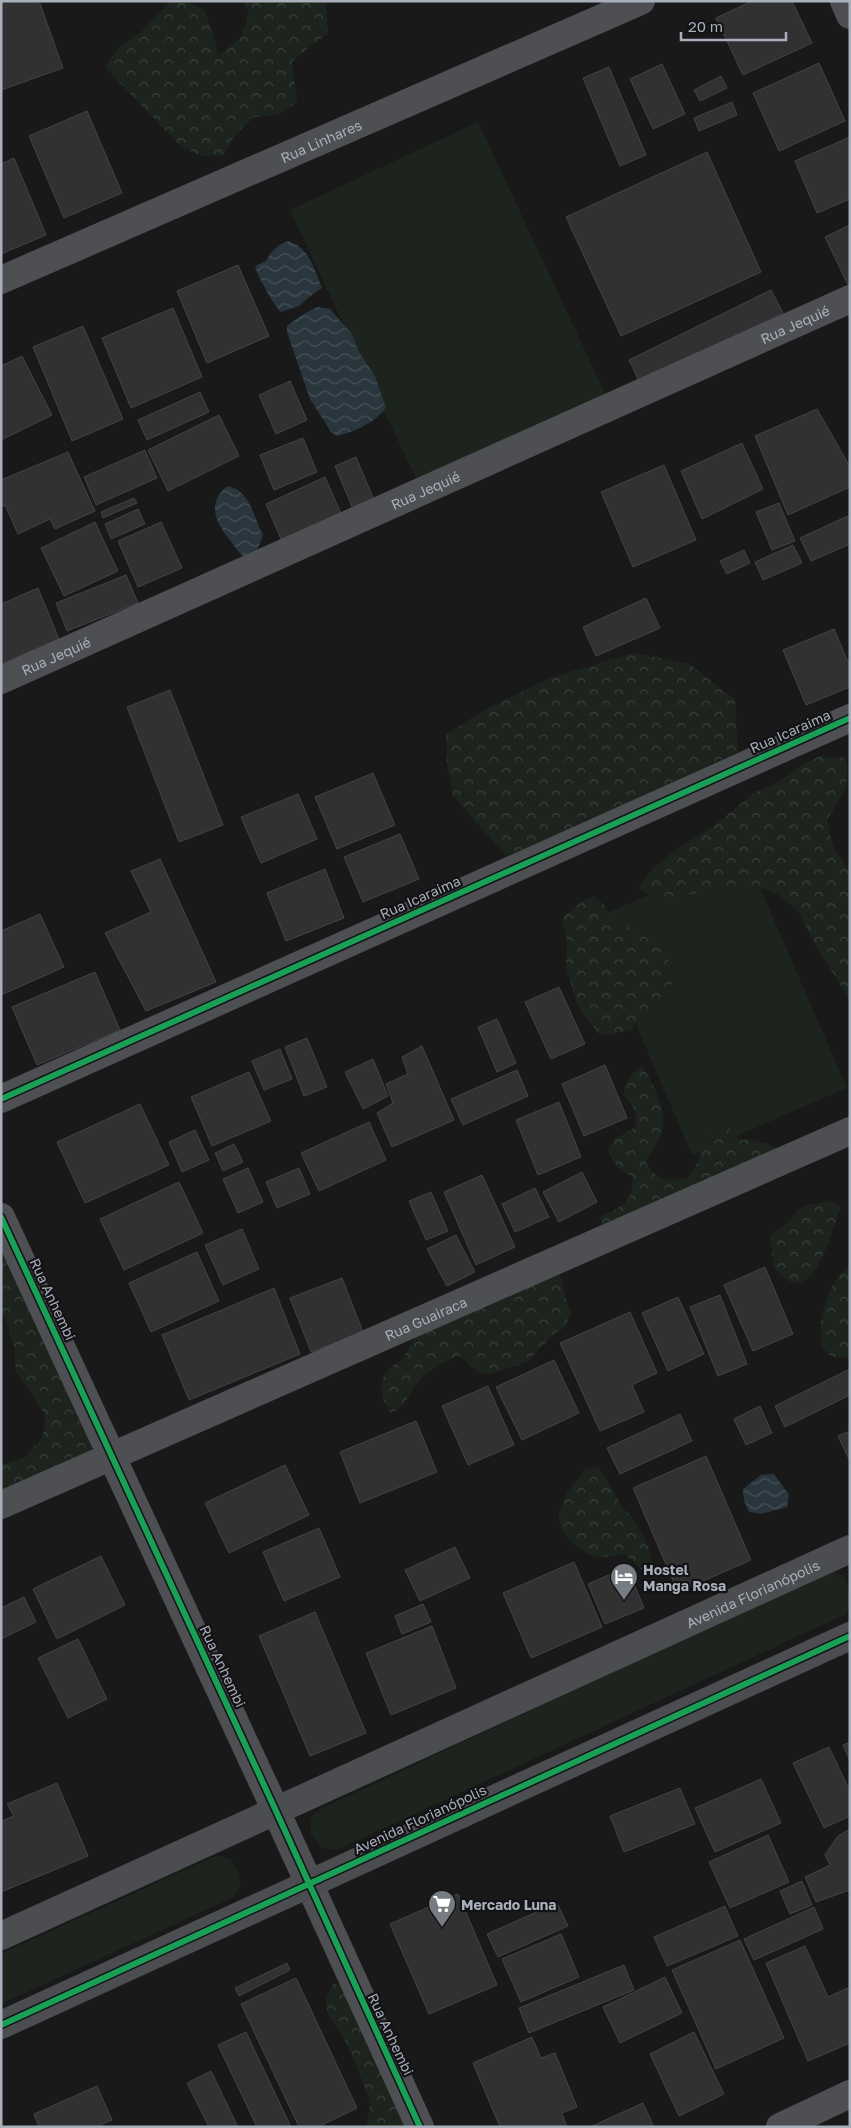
<svg xmlns="http://www.w3.org/2000/svg" width="851" height="2128" font-family="'Golos Text',sans-serif">
	<style>
		.green { fill: #1c241d }
		.forest { fill: url(#forest-crowns) }
		.water { fill: url(#water-waves) }
		.building { fill: #313132; stroke: #424346 }
		.lines { fill: none; stroke-linecap: round; stroke-linejoin: round }
		.street { stroke: #4d4f53; stroke-width: 28 }
		.secondary { stroke: #4c4d50; stroke-width: 28 }
		.cycleway-casing { stroke: #131316; stroke-width: 9 }
		.cycleway { stroke: #1a9f57; stroke-width: 6 }
		.labels { text-anchor: middle; dominant-baseline: central; stroke-width: 4.5; stroke-linejoin: round; paint-order: stroke }
		.street-label { font-size: 14px; fill: #a9b0bb; stroke: #131316 }
		.poi-label { font-size: 14px; font-weight: bold; fill: #a9b0bb; stroke: #131316; text-anchor: start }
	</style>
	<defs>
		<pattern id="forest-crowns" width="20" height="18" patternUnits="userSpaceOnUse" patternTransform="scale(1.25)"><rect width="20" height="18" fill="#1c241d"/><path d="M2 6a3 3 0 1 1 6 0M12 15a3 3 0 1 1 6 0" fill="none" stroke="#3a413c"/></pattern>
		<pattern id="water-waves" width="16" height="10" patternUnits="userSpaceOnUse" patternTransform="scale(1.25)"><rect width="16" height="10" fill="#2a363d"/><path d="M0 5q4-4 8 0t8 0" fill="none" stroke="#465157"/></pattern>
	</defs>
	<rect width="100%" height="100%" fill="#19191a"/>
	<path class="green" d="M478,122L606,395L418,483L290,210Z
		M745,853L847,1088L692,1155L591,920Z
		M829,1571L843,1575C850,1587 851,1601 846,1614L337,1850L322,1848L311,1834L310,1818L322,1808Z
		M217,1855L231,1859L238,1872L241,1886L234,1897L1,2004V1954Z"/>
	<path class="forest" d="M171,1H186L204,10L213,32L218,56L240,38L249,14L243,1H326L328,34L309,47L292,62L297,102L278,115L254,117L235,135L224,155L201,156L180,146L105,67L119,46L140,33Z
		M633,653L688,663L735,700L738,752L508,858L453,796L447,764L446,734L486,709L550,678Z
		M820,756L845,758C851,789 842,794 827,821L833,846L850,872V1000L820,953L797,910L779,895L756,886L707,890L681,898L659,900L638,888L653,868L673,852L715,825L754,793L777,783L798,767Z
		M594,896L604,905L611,916L658,945L671,965L673,976L671,988L638,1017L633,1029L610,1035L599,1034L584,1016L577,1003L566,967L567,942L562,918L581,902Z
		M642,1066C652,1081 667,1109 663,1128C660,1140 651,1152 646,1163C658,1182 666,1181 687,1178C698,1166 698,1161 702,1147C705,1138 712,1130 717,1123L728,1121L731,1133L741,1140C758,1138 771,1145 786,1153L604,1228L599,1217C621,1208 634,1203 632,1176C618,1169 612,1163 608,1148L615,1139L636,1127C637,1112 634,1105 623,1096C626,1082 629,1074 642,1066Z
		M832,1200L841,1207C834,1224 822,1268 808,1278C805,1281 800,1282 797,1284C770,1275 773,1261 770,1236L790,1220L797,1211L808,1205Z
		M1,1241L93,1445L88,1457L1,1493V1465L24,1458L42,1438L45,1425L44,1413L16,1371L14,1347L6,1321L1,1312Z
		M850,1266V1356C801,1372 822,1280 850,1266Z
		M549,1270L560,1275L566,1299L571,1313L565,1327L554,1334L527,1362L491,1374L478,1372L460,1356C444,1360 427,1371 417,1384C406,1397 408,1404 391,1413C381,1399 376,1383 389,1369C393,1365 398,1363 402,1359C407,1353 410,1345 414,1338Z
		M597,1467C609,1478 614,1494 622,1507C625,1511 630,1514 633,1519C645,1535 654,1557 653,1577C639,1571 636,1562 624,1554C599,1558 593,1561 574,1544C545,1519 565,1493 586,1469Z
		M333,1984L344,1985L366,2043L410,2127H366C367,2118 371,2110 369,2100C364,2083 352,2055 344,2039C332,2018 317,2010 333,1984Z"/>
	<path class="water" d="M288,241C310,248 314,269 322,288L309,297L299,306L281,312C275,308 256,273 255,266L266,261C270,252 279,244 288,241Z
		M318,307L330,309L351,333L359,352L375,376L386,408C374,423 356,431 337,436L331,432L310,399L287,332V326C297,318 307,311 318,307Z
		M227,486C250,489 254,519 263,535L256,553L244,557C238,552 234,546 229,539C215,521 207,503 227,486Z
		M774,1474L789,1495L787,1507L761,1514L749,1512L744,1501L743,1489L761,1475Z"/>
	<path class="building" d="M5,1H39L63,68L1,90V2Z
		M752,1H792L812,43L743,75L716,18Z
		M819,63L845,121L779,151L753,93Z
		M662,64L685,114L653,129L630,79Z
		M609,67L646,155L620,166L583,78Z
		M721,76L727,88L700,101L694,90Z
		M732,102L737,115L699,131L694,118Z
		M87,111L122,193L64,218L29,136Z
		M850,137V199L817,213L795,161Z
		M707,152L761,272L621,336L566,217Z
		M14,158L46,235L1,254V164Z
		M850,225V284L848,285L825,237Z
		M238,265L269,336L207,363L177,291Z
		M771,290L783,313L640,383L629,360Z
		M173,308L202,377L131,408L102,338Z
		M83,326L123,419L72,441L33,347Z
		M22,356L52,415L1,440V366Z
		M290,381L307,420L276,434L259,395Z
		M200,392L209,412L147,440L138,420Z
		M817,409L850,467V487L788,515L755,436Z
		M219,415L239,456L168,491L148,450Z
		M303,438L317,472L274,490L260,455Z
		M742,443L763,489L702,519L681,471Z
		M145,450L157,478L96,505L84,477Z
		M68,452L95,511L55,529L50,519L18,534L5,505L1,507V480Z
		M356,457L374,500L353,509L335,466Z
		M664,465L696,540L633,567L601,492Z
		M325,477L343,518L283,544L266,504Z
		M134,498L137,503L103,518L101,512Z
		M779,503L795,541L772,550L756,512Z
		M138,509L145,524L111,539L105,524Z
		M850,515V544L811,561L800,538Z
		M95,522L118,571L64,596L41,548Z
		M161,522L182,568L138,587L118,541Z
		M793,545L802,563L763,580L755,562Z
		M744,550L750,563L727,574L720,561Z
		M126,575L138,603L67,631L56,603Z
		M38,588L59,639L1,664V604Z
		M646,598L660,628L596,656L583,627Z
		M834,629L850,667V687L806,705L783,650Z
		M170,690L223,825L179,842L127,707Z
		M373,773L395,825L337,849L315,797Z
		M298,794L317,839L261,863L241,817Z
		M400,834L419,879L363,902L344,857Z
		M160,859L216,982L146,1011L105,933L151,912L131,871Z
		M325,869L344,918L286,941L267,893Z
		M40,914L64,967L1,995V931Z
		M95,972L120,1030L37,1065L12,1007Z
		M559,987L585,1044L551,1059L525,1002Z
		M497,1019L516,1063L497,1072L478,1027Z
		M307,1038L327,1087L304,1096L285,1047Z
		M422,1046L454,1120L392,1147L377,1113L393,1103L386,1084L408,1074L402,1057Z
		M280,1049L292,1079L264,1090L252,1061Z
		M373,1059L388,1096L363,1109L345,1072Z
		M605,1065L627,1118L584,1136L562,1084Z
		M517,1070L528,1096L463,1125L451,1099Z
		M249,1072L271,1121L212,1146L191,1097Z
		M559,1102L581,1157L538,1175L516,1120Z
		M140,1104L169,1165L85,1203L57,1142Z
		M369,1122L386,1160L319,1191L301,1153Z
		M195,1130L209,1160L182,1172L169,1142Z
		M234,1144L243,1162L223,1171L215,1153Z
		M248,1168L263,1202L238,1213L223,1179Z
		M299,1168L310,1194L277,1208L266,1182Z
		M582,1172L597,1202L559,1222L543,1192Z
		M482,1175L515,1247L476,1265L444,1192Z
		M179,1182L203,1233L124,1270L100,1219Z
		M535,1188L549,1217L515,1232L502,1204Z
		M431,1192L448,1231L426,1240L409,1201Z
		M242,1229L259,1269L223,1285L205,1245Z
		M456,1235L475,1272L447,1286L427,1249Z
		M197,1252L219,1301L151,1332L129,1283Z
		M765,1267L793,1334L753,1351L724,1285Z
		M342,1278L363,1332L311,1352L290,1298Z
		M274,1288L300,1354L189,1400L162,1335Z
		M720,1295L747,1364L718,1376L690,1307Z
		M678,1297L704,1354L668,1371L642,1313Z
		M630,1312L657,1373L632,1385L644,1412L600,1431L560,1343Z
		M554,1360L579,1413L522,1440L496,1387Z
		M850,1369V1395L785,1427L775,1406Z
		M488,1386L514,1445L468,1465L442,1406Z
		M760,1406L772,1433L746,1445L734,1419Z
		M680,1414L692,1441L620,1474L607,1448Z
		M416,1421L437,1472L360,1503L340,1452Z
		M850,1431V1461L838,1436Z
		M706,1456L751,1560L678,1592L633,1488Z
		M285,1465L309,1515L229,1553L205,1503Z
		M319,1528L340,1577L284,1601L263,1552Z
		M455,1547L470,1578L420,1601L405,1570Z
		M101,1556L125,1605L57,1639L33,1589Z
		M574,1562L602,1627L531,1658L503,1593Z
		M627,1567L644,1608L605,1624L588,1584Z
		M24,1597L36,1622L1,1639V1608Z
		M423,1604L431,1622L402,1634L395,1616Z
		M315,1612L366,1733L310,1756L259,1636Z
		M432,1626L456,1688L391,1715L366,1653Z
		M78,1639L107,1699L68,1718L38,1658Z
		M850,1742V1761L843,1745Z
		M829,1747L850,1791V1816L824,1828L793,1763Z
		M761,1779L781,1823L715,1852L695,1808Z
		M57,1783L88,1856L1,1892V1821L14,1816L7,1804Z
		M680,1788L695,1824L624,1852L610,1816Z
		M850,1829V1890L816,1902L805,1877L830,1865L825,1855L838,1836Z
		M768,1835L789,1882L730,1908L709,1862Z
		M802,1881L812,1905L790,1914L780,1891Z
		M458,1894L497,1985L429,2014L390,1924Z
		M557,1903L568,1926L498,1957L487,1934Z
		M725,1906L738,1936L667,1966L654,1937Z
		M814,1907L823,1929L754,1960L744,1939Z
		M561,1934L579,1977L521,2002L502,1959Z
		M740,1940L784,2038L716,2069L672,1970Z
		M805,1946L828,1997L850,1987V2043L808,2061L766,1963Z
		M287,1963L290,1970L239,1996L235,1988Z
		M624,1965L634,1990L529,2033L519,2008Z
		M665,1977L682,2013L620,2043L603,2007Z
		M296,1978L357,2108L318,2127H299L241,2004Z
		M246,2032L291,2127H257L218,2045Z
		M694,2032L724,2094L679,2116L650,2054Z
		M532,2037L541,2058L555,2053L577,2107L562,2113L567,2127H500L473,2063Z
		M211,2071L238,2127H209L187,2083Z
		M97,2086L112,2120L96,2127H39L34,2114Z
		M643,2103L654,2127H590Z"/>
	<g class="lines">
		<g class="street">
			<path d="M844,1L850,15"/>
			<path id="s1" d="M1,280L641,1"/>
			<path id="s2" d="M1,680L850,299"/>
			<path d="M1,1099L850,718"/>
			<path d="M1,1217L276,1811L420,2127"/>
			<path id="s3" d="M1,1505L850,1131"/>
			<path d="M780,2127L850,2094"/>
		</g>
		<g class="secondary">
			<path id="s4" d="M1,1936L850,1549"/>
			<path d="M1,2025L850,1636"/>
		</g>
		<defs>
			<path id="cycleway" d="M1,1099L850,718
				M1,1217L276,1811L420,2127
				M1,2025L850,1636"/>
		</defs>
		<use href="#cycleway" class="cycleway-casing"/>
		<use href="#cycleway" class="cycleway"/>
	</g>
	<defs>
		<symbol id="hotel-pin" viewBox="-11 -11 22 30"><path d="M0 17L-7.5 6A9.5 9.5 0 1 1 7.5 6Z" fill="#777b83" stroke="#131316"/><path d="M-6-4.5h1.5V1H6V5H4.5V3h-9V5H-6ZM-4 0a1.8 1.8 0 1 1 3.6 0ZM.5 0V-2.5h3Q6-2.5 6 0Z" fill="#fff"/></symbol>
		<symbol id="supermarket-pin" viewBox="-11 -11 22 30"><path d="M0 17L-7.5 6A9.5 9.5 0 1 1 7.5 6Z" fill="#777b83" stroke="#131316"/><path d="M-6-5.5h2.5l.6 2H6L4.5 2H-2.5L-4.4-4H-6ZM-1.5 3.2a1.3 1.3 0 1 0 .1 0ZM3 3.2a1.3 1.3 0 1 0 .1 0Z" fill="#fff"/></symbol>
	</defs>
	<g fill-rule="evenodd">
		<use href="#hotel-pin" x="608" y="1561" width="32" height="43"/>
		<use href="#supermarket-pin" x="426" y="1888" width="32" height="43"/>
	</g>
	<g class="labels">
		<g class="street-label">
			<text stroke="none"><textPath href="#s1" startOffset="349">Rua Linhares</textPath></text>
			<text stroke="none"><textPath href="#s2" startOffset="870">Rua Jequié</textPath></text>
			<text stroke="none"><textPath href="#s2" startOffset="465">Rua Jequié</textPath></text>
			<text stroke="none"><textPath href="#s2" startOffset="60">Rua Jequié</textPath></text>
			<text transform="translate(790 731) rotate(-24)">Rua Icaraima</text>
			<text transform="translate(420 897) rotate(-24)">Rua Icaraima</text>
			<text transform="translate(53 1299) rotate(65)">Rua Anhembi</text>
			<text stroke="none"><textPath href="#s3" startOffset="464">Rua Guairaca</textPath></text>
			<text stroke="none"><textPath href="#s4" startOffset="826">Avenida Florianópolis</textPath></text>
			<text transform="translate(223 1666) rotate(65)">Rua Anhembi</text>
			<text transform="translate(420 1819) rotate(-25)">Avenida Florianópolis</text>
			<text transform="translate(391 2034) rotate(65)">Rua Anhembi</text>
		</g>
		<g class="poi-label">
			<text x="643" y="1569">Hostel<tspan x="643" dy="16">Manga Rosa</tspan></text>
			<text x="461" y="1904">Mercado Luna</text>
		</g>
	</g>
	<rect width="851" height="2128" fill="none" stroke="#a9b0bb" stroke-width="5"/>
	<path d="M681 32v8h105v-8" fill="none" stroke="#a9b0bb" stroke-width="2.5"/>
	<text x="688" y="32" font-size="15" fill="#a9b0bb" stroke="#131316" stroke-width="4" paint-order="stroke">20 m</text>
</svg>
